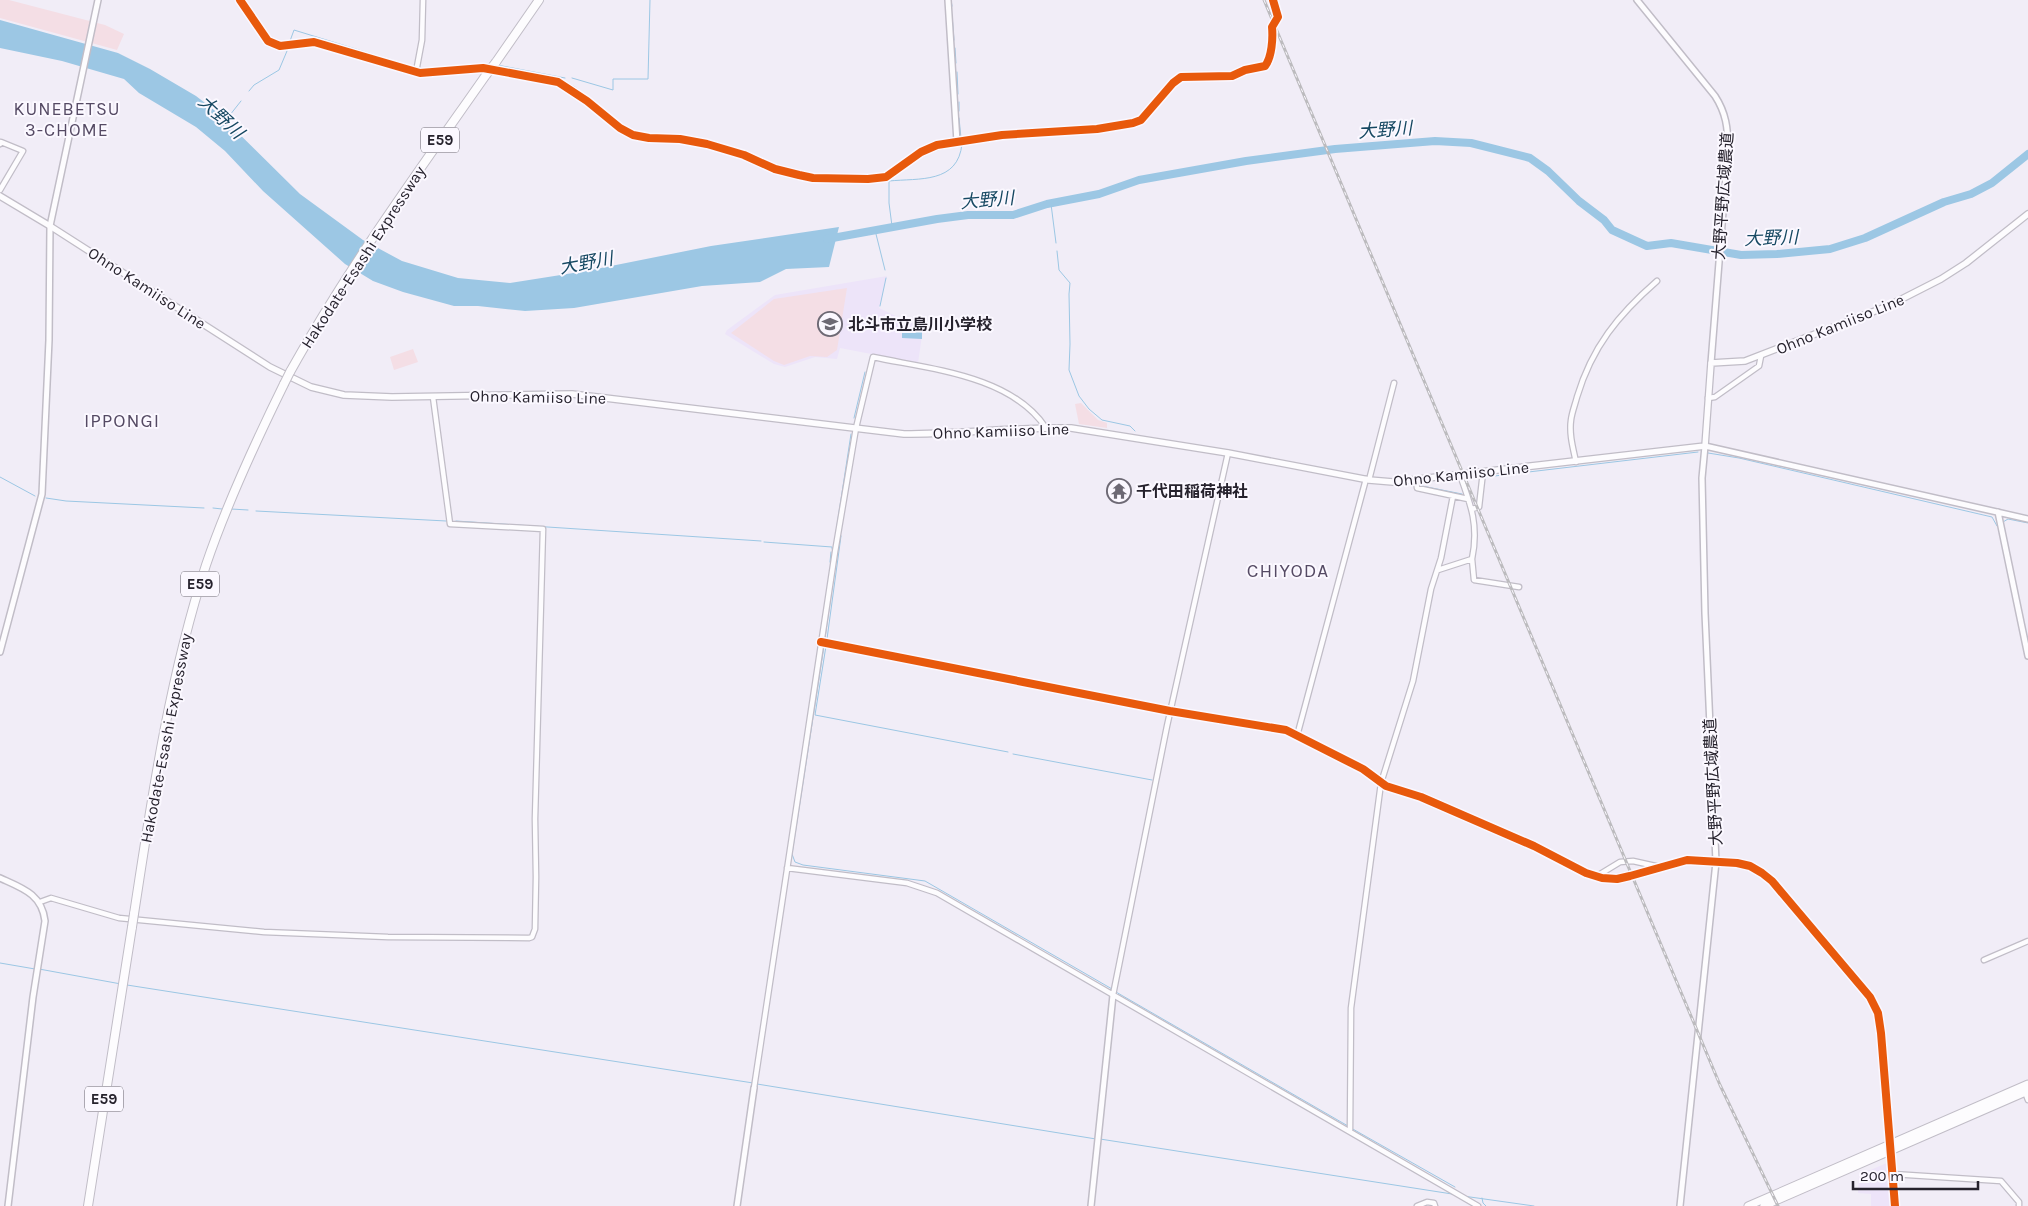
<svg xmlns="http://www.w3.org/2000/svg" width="2028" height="1206" font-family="Karla,'Noto Sans JP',sans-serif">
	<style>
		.built { fill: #ede4f9 }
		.green { fill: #f4dee5 }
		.water { fill: #9cc7e4 }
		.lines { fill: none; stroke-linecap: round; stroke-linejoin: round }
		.stream { stroke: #9cc7e4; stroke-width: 1 }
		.river { stroke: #9cc7e4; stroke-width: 8 }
		.minor-casing { stroke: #c1bdc7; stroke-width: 7 }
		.tertiary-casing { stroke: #c1bdc7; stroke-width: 8 }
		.secondary-casing { stroke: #c1bdc7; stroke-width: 8 }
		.trunk-casing { stroke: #c1bdc7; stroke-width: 9 }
		.motorway-casing { stroke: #c1bdc7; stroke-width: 10 }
		.minor { stroke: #fdfcfe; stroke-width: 4.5 }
		.tertiary { stroke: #fdfcfe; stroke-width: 5 }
		.secondary { stroke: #fdfcfe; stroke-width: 5.5 }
		.trunk { stroke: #fdfcfe; stroke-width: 7 }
		.motorway { stroke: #fdfcfe; stroke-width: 8 }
		.rail-casing { stroke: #bcbbbe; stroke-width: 3 }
		.rail { stroke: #fbf8ff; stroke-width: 1; stroke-dasharray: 4; stroke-linecap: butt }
		.motorway-bridge-casing { stroke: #c1bdc7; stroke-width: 10; stroke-linecap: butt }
		.motorway-bridge { stroke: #fdfcfe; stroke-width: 8 }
		.cycleway-casing { stroke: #fbf8ff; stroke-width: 11 }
		.cycleway { stroke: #e8590c; stroke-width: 8 }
		.labels { text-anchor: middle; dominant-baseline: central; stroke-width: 4; stroke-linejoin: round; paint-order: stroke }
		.shield { fill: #fbf8ff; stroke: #66626c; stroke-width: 1 }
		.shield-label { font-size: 15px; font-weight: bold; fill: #26222d }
		.street-label { font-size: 16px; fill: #26222d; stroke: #fbf8ff }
		.poi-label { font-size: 16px; font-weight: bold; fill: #26222d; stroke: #fbf8ff; text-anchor: start }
		.neighbourhood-label { font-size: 18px; letter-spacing: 1px; fill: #554a64; stroke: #fbf8ff }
		.water-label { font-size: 18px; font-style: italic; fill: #164862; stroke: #fbf8ff }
		.quarter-label { font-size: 19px; letter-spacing: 1px; fill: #554a64; stroke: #fbf8ff }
	</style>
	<rect width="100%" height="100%" fill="#f1edf7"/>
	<path class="built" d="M887,276L879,308L902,319L925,315L918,363L840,348L837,359L815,357L785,367L774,364L725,334L727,330L775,295Z
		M1889,1162L1891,1206H1871V1194L1858,1193L1859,1175Z"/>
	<path class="green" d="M0,0H9L105,25L124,34L117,50L0,18Z
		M847,288L837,350L827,357L810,356L784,365L774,361L731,333L774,299Z
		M413,349L418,362L394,370L390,357Z
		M1081,403L1098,420L1107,423V428L1079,424L1075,404Z"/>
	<path class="water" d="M0,20L118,53L150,69L196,96L218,113L300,194L363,240L402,261L458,278L510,283L586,271L711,246L839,227L829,267L786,269L760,282L702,286L574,308L525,311L478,306H454L403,292L373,281L345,264L263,191L225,151L196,127L139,93L124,79L62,61L0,48Z
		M902,328H922V339L902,338Z"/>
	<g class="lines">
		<path class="stream" d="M951,0L952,6
			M952,15L954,40
			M290,41L294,30L414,67
			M955,48L956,63
			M497,65L565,78
			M418,68L429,69L491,64
			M957,72L958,94
			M572,78L613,90V79H648L650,0
			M249,91L254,85L279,70L287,51
			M959,102V111
			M959,118L961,138
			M226,120L241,101
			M1051,204L1056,243
			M892,226L889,203V181C919,178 958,184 962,144
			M875,230L885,270
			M1057,251L1059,270L1070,283L1069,294L1070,344L1069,370L1079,396L1089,409L1102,420L1130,426L1135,431
			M880,306L886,278
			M854,418L865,372
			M1708,453L1739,458L1992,517L1997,526
			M0,477L35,496
			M1486,477L1698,452
			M1422,486L1462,494
			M46,498L66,501L204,508
			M213,508L222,509
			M231,509L248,510
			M256,511L446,521
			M456,521L761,541
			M2003,522L2008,519L2028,523
			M836,532L851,434
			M764,542L832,547V549
			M830,562L831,552
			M825,638L835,567
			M827,639L841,536
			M824,646L792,854L795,862L803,865L925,881L1112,989
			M826,646L815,715L1008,752
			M1013,754L1152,780
			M0,963L35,969
			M39,969L121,984
			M127,985L753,1083
			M1116,992L1348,1126
			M757,1084L1096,1139
			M1351,1128L1455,1187
			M1100,1139L1452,1194
			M1463,1196L1534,1206
			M1482,1198L1483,1203L1486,1206"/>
		<path class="river" d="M827,239L937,219L968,215H1013L1047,204L1099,194L1139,180L1246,161L1335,149L1435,141L1471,143L1530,158L1548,171L1579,201L1604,220L1612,230L1647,246L1671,243L1741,255L1777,254L1830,249L1865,238L1944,202L1971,194L1992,183L2028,154"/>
		<defs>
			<path id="minor" d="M416,72L422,40L423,0
				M957,142L1002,135L1097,129L1133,123L1141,120L1173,83L1181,77L1232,76L1245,70L1265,66C1272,57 1273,38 1272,27L1278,17L1273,0
				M0,144L1,142L23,151L0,190
				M1708,398L1715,397L1759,366L1761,356
				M1576,462C1573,448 1569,434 1571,420C1572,412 1575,405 1577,397C1592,347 1618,315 1657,281
				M1369,480L1394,383
				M1416,480L1417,488L1468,499
				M1472,509L1479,507L1483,472
				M1472,559L1474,580L1519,587
				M1438,570L1472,559C1479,526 1471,505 1460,475
				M821,642L1170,711L1286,730L1363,769L1386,786L1421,797L1534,846L1586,873L1602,878L1617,879L1630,876L1687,860L1737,863L1750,866L1762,873L1772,881L1870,997L1878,1013L1881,1033L1895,1206
				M1297,736L1366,479
				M787,868L907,883L937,893L1478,1206
				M1597,876L1620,862L1633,861L1660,867
				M40,902L51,898L119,918L264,932L388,937L529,938L532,937L535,929L536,877L535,819L543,529L450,524L433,397
				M1984,960L2028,941
				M1113,995L1167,726L1228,453
				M754,1088L835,552L856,428L873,357C929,369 1011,375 1046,428
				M2025,1092L2028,1100
				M1350,1131L1351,1008L1381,783L1413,681L1431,589L1441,558L1453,496
				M1893,1174L2001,1181L2019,1202V1206
				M1417,1206L1427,1202L1434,1203L1435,1206"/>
			<path id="tertiary" d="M240,0L268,41L280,46L314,42L420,73L483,68L558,82L573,90L611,122L627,132L649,138L680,139L707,144L744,155L775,169L813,178L880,179L895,171L929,148L957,142L948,0
				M1637,0L1715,96C1726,113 1728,128 1728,149L1711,363
				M1998,512L2028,656
				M0,652L42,494L49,340L50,226L98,0
				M0,878C22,888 42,894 45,921L33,997L8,1206
				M737,1206L754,1088
				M1091,1206L1113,995
				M1680,1206L1716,862L1705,613L1702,478L1705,446L2028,519"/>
			<path id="secondary" d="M0,196L50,226L270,367L311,387L344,395L392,397L572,394L904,434C960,434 1015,427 1071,428L1228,453L1369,480L1393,482L1705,446L1711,363L1745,361L1888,306L1941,279L1966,263L2028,214"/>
			<path id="trunk" d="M1748,1206L2028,1084
				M1764,1206L2028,1091"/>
			<path id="motorway" d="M496,62L539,0
				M290,372C348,268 418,172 486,75
				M134,914C152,797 169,679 206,565C227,503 255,443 284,384
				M88,1206L132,927"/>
		</defs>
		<use href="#minor" class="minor-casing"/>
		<use href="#tertiary" class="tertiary-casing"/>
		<use href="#secondary" class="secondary-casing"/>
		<use href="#trunk" class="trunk-casing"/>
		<use href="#motorway" class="motorway-casing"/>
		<use href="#minor" class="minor"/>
		<use href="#tertiary" class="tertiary"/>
		<use href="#secondary" class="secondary"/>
		<use href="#trunk" class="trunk"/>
		<use href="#motorway" class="motorway"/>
		<defs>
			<path id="rail" d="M1264,0L1720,1085L1778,1206"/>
		</defs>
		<use href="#rail" class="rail-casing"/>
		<use href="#rail" class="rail"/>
		<defs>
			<path id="motorway-bridge" d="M486,75L496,62
				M284,384L290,372
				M132,927L134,914"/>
		</defs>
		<use href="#motorway-bridge" class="motorway-bridge-casing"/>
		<use href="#motorway-bridge" class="motorway-bridge"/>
		<defs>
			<path id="cycleway" d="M240,0L268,41L280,46L314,42L420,73L483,68L558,82L587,101L620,128L633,135L649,138L680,139L707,144L744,155L775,169L799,175L813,178L868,179L886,177L921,152L937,145L1002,135L1097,129L1133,123L1141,120L1173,83L1181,77L1232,76L1245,70L1265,66C1272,57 1273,38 1272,27L1278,17L1273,0
				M821,642L1170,711L1286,730L1363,769L1386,786L1421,797L1534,846L1586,873L1602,878L1617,879L1630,876L1687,860L1737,863L1750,866L1762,873L1772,881L1870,997L1878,1013L1881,1033L1895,1206"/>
		</defs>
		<use href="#cycleway" class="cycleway-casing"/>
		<use href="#cycleway" class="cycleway"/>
	</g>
	<defs>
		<symbol id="school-ring" viewBox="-11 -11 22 22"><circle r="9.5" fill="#fbf8ff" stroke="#6d6974" stroke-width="1.5"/><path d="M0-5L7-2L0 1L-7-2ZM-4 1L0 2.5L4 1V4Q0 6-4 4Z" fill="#6d6974"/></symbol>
		<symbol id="temple-ring" viewBox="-11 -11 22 22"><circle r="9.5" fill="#fbf8ff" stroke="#6d6974" stroke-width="1.5"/><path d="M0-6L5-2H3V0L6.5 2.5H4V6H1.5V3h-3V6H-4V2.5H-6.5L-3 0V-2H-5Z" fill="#6d6974"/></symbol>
	</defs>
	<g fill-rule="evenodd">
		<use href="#school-ring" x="816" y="310" width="28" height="28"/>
		<use href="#temple-ring" x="1105" y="477" width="28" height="28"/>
	</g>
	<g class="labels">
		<g class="shield">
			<rect x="421" y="127.5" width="38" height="25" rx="4"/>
			<rect x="181" y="571.5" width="38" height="25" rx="4"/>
			<rect x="85" y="1086.5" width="38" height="25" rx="4"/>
		</g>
		<g class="shield-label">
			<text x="440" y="140">E59</text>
			<text x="200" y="584">E59</text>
			<text x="104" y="1099">E59</text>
		</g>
		<g class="street-label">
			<text transform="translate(1723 196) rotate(-86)">大野平野広域農道</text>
			<text transform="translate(363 257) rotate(-57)">Hakodate-Esashi Expressway</text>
			<text transform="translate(147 288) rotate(33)">Ohno Kamiiso Line</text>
			<text transform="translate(1840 324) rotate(-22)">Ohno Kamiiso Line</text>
			<text transform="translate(538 397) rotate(1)">Ohno Kamiiso Line</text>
			<text transform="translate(1001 431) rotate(-2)">Ohno Kamiiso Line</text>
			<text transform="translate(1461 474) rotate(-6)">Ohno Kamiiso Line</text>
			<text transform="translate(166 738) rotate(-79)">Hakodate-Esashi Expressway</text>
			<text transform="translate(1713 782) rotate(-93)">大野平野広域農道</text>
		</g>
		<g class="poi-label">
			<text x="848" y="324">北斗市立島川小学校</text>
			<text x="1136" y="491">千代田稲荷神社</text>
		</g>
		<g class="neighbourhood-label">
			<text x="67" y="109">KUNEBETSU<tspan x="67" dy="21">3-CHOME</tspan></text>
		</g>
		<g class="water-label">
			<text transform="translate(221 117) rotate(43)">大野川</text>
			<text transform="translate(1385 130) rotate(-4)">大野川</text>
			<text transform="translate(987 200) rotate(-5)">大野川</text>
			<text transform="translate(1771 238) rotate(-2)">大野川</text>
			<text transform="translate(586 263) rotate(-10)">大野川</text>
		</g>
		<g class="quarter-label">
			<text x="122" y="421">IPPONGI</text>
			<text x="1288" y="571">CHIYODA</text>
		</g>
	</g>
	<path d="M1853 1181v8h125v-8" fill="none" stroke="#26222d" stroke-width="2.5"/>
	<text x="1860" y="1181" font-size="15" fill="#26222d" stroke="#fbf8ff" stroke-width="4" paint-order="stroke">200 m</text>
</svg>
